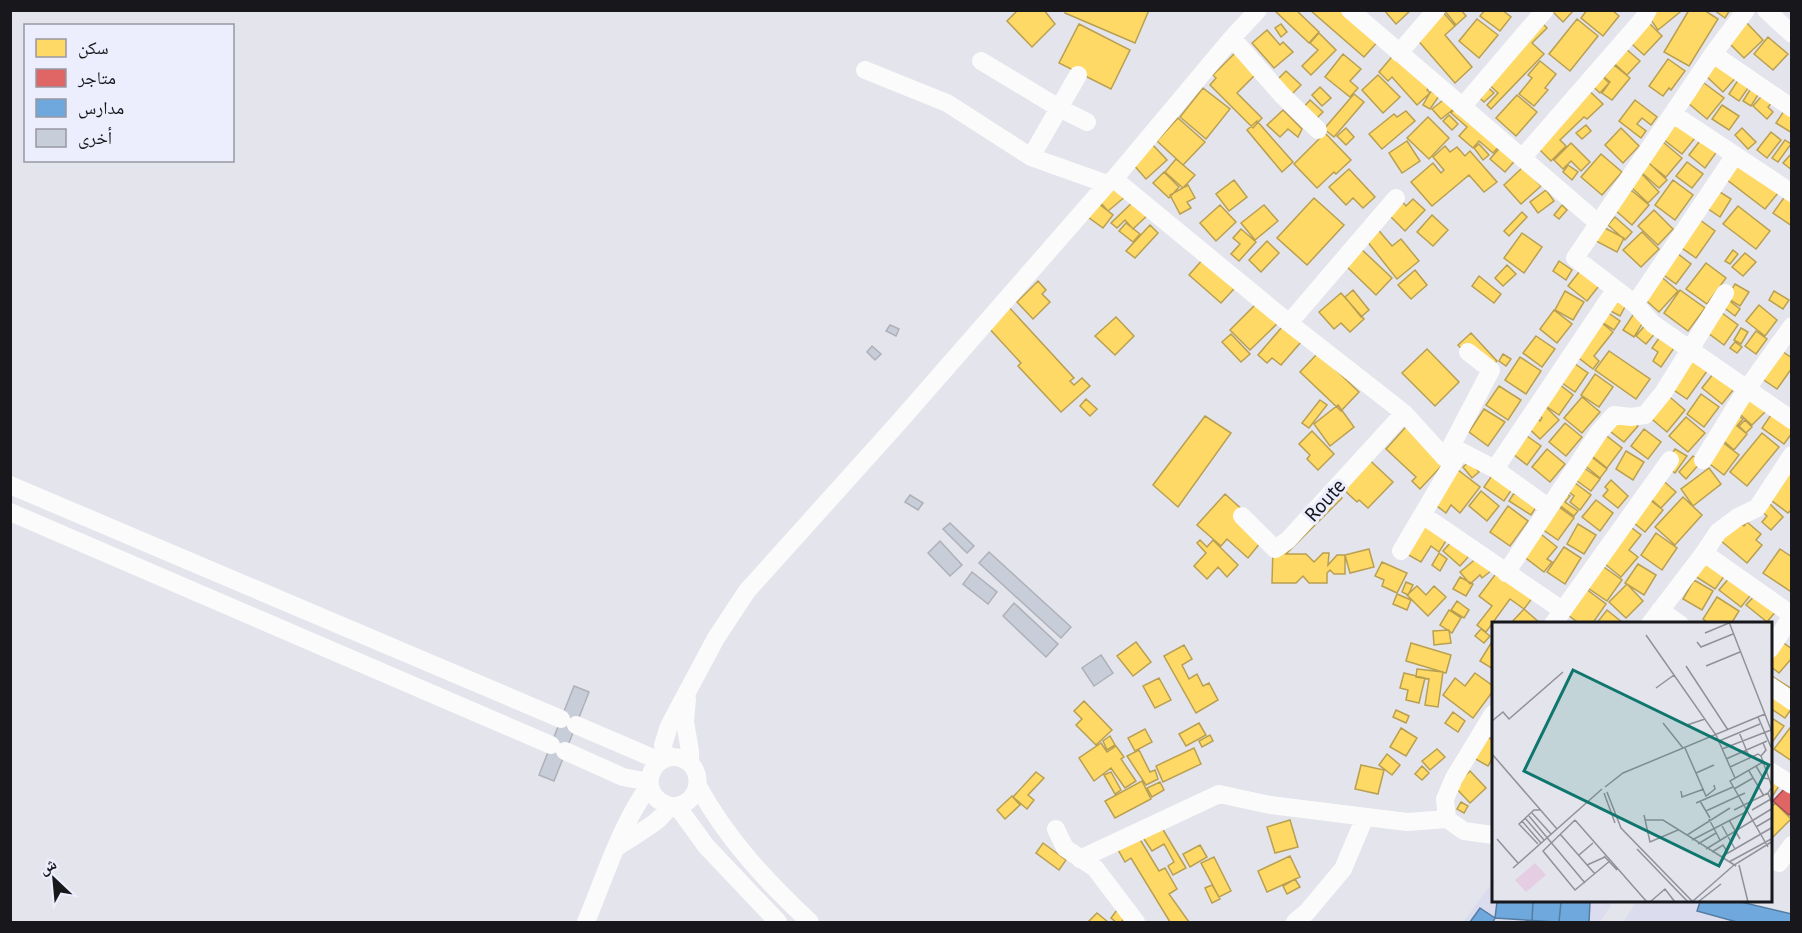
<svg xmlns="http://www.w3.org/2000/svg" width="1802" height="933" font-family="'PT Sans','Noto Naskh Arabic',sans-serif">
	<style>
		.built { fill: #dbdced }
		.homes { fill: #ffd966; stroke: #b99f50; stroke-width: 1.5 }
		.shops { fill: #e06666; stroke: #a44e50; stroke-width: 1.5 }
		.schools { fill: #6fa8dc; stroke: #557ca2; stroke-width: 1.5 }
		.building { fill: #c7cdd9; stroke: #afb1b7; stroke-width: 1.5 }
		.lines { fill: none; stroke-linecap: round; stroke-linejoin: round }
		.minor { stroke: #fbfbfc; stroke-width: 18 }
		.labels { text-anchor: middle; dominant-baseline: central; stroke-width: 6; stroke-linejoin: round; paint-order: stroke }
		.street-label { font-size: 20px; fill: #17171c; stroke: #eceefd }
		.inset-road { fill: none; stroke: #919299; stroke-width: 1.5 }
		.view { fill: #0f766e; fill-opacity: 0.15; stroke: #0f766e; stroke-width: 3 }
		.inset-edge { fill: none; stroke: #17171c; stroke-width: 3 }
	</style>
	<rect width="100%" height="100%" fill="#e3e4ec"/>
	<path class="built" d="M1489,887H1493V902H1613L1600,922H1463Z
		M1636,902H1741L1792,914L1791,922H1623Z"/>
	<path class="homes" d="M1018,10H1044L1055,24L1032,47L1007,21Z
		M1066,10H1149L1135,43L1065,13Z
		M1274,10H1296L1319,32L1309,43Z
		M1310,10H1346L1380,39L1364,57Z
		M1384,10H1411L1396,24Z
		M1444,10H1461L1466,16L1456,25Z
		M1485,10H1502L1511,17L1500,31L1480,16Z
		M1551,10H1574L1563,22Z
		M1587,10H1612L1619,16L1603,36L1581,18Z
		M1644,10H1679L1680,12L1658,30Z
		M1689,10H1704L1718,19L1689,66L1664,52Z
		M1714,10H1730L1725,18Z
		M1442,11L1455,26L1445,35L1472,67L1455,83L1415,37Z
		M1642,16L1662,36L1644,55L1623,36Z
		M1477,19L1498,35L1479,58L1459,41Z
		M1538,19L1547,28L1532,43L1544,54L1491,109L1487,105L1498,93L1482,78Z
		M1577,19L1598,36L1570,71L1549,54Z
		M1746,22L1763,40L1744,58L1727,41Z
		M1079,24L1130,50L1111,89L1059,63Z
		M1281,24L1287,32L1281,37L1275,28Z
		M1267,30L1280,45L1283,42L1293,52L1274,68L1252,43Z
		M1319,33L1336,50L1311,75L1302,66L1318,50L1310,43Z
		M1768,37L1788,54L1773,70L1754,54Z
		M1618,42L1640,61L1627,75L1606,56Z
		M1237,51L1258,72L1237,93L1262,118L1253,128L1210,85L1216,78L1213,75Z
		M1396,52L1433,83L1427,90L1430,93L1417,105L1392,77L1388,81L1379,72Z
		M1343,54L1361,69L1350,81L1358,88L1350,97L1325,77Z
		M1721,56L1740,73L1723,92L1704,74Z
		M1668,59L1685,71L1671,90L1669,88L1663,96L1649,86Z
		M1540,61L1556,74L1545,88L1548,90L1534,106L1519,94L1532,78L1528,75Z
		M1614,65L1630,78L1612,100L1602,93L1610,82L1604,77Z
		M1286,71L1301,85L1291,95L1276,81Z
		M1742,74L1753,81L1739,101L1729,94Z
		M1378,75L1400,97L1383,113L1362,90Z
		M1603,77L1609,83L1600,93L1586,80Z
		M1481,81L1494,93L1484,102L1471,90Z
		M1755,82L1763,87L1751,106L1743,101Z
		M1581,83L1603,104L1587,119L1584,117L1560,140L1566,146L1551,161L1529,139Z
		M1704,83L1724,98L1707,119L1688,103Z
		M1320,87L1331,98L1322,106L1312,95Z
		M1203,88L1230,109L1206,139L1180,117Z
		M1431,91L1439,96L1430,109L1423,105Z
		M1766,91L1775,99L1768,107L1773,112L1767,119L1753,106Z
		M1452,93L1460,104L1441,119L1432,109Z
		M1354,94L1364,102L1334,137L1324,129Z
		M1517,95L1537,112L1516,136L1496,118Z
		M1310,100L1323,112L1316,119L1303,108Z
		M1635,100L1657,117L1651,125L1642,118L1637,124L1646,131L1641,138L1619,121Z
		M1722,105L1739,116L1729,130L1712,119Z
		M1788,105L1792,107V133L1776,123Z
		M1456,107L1503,142L1493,153L1479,141L1473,148L1459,136L1467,127L1451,113Z
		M1283,110L1302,129L1298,137L1288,129L1280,137L1267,125Z
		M1406,111L1415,121L1382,149L1369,134L1394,114L1397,117Z
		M1449,115L1458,124L1452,130L1443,121Z
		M1428,117L1449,138L1429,159L1407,138Z
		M1680,117L1700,132L1682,154L1663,139Z
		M1178,118L1205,142L1183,165L1157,141Z
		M1257,121L1293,162L1282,172L1247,130Z
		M1586,125L1591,131L1582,139L1576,133Z
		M1346,128L1354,137L1346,145L1337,136Z
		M1621,128L1639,146L1623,163L1605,145Z
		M1742,128L1756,142L1748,149L1735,135Z
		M1771,132L1781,140L1767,158L1757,150Z
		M1325,133L1351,160L1336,174L1334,172L1317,188L1294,164Z
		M1702,138L1718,150L1705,168L1689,155Z
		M1785,140L1791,144L1778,162L1772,158Z
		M1407,141L1420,161L1402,173L1389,153Z
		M1663,142L1682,158L1666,177L1647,162Z
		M1151,143L1167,160L1146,179L1132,163Z
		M1504,143L1519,156L1505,172L1490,159Z
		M1571,143L1590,162L1581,171L1571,161L1563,169L1554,160Z
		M1479,144L1489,155L1483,160L1474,148Z
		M1445,146L1450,152L1457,147L1465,156L1470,151L1497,182L1484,192L1469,175L1432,206L1411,182L1433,163L1441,173L1444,170L1433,157Z
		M1740,153L1783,187L1765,209L1722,176Z
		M1792,153V170L1783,163Z
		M1601,154L1622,172L1602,195L1581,177Z
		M1176,159L1195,175L1183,188L1165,172Z
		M1687,162L1703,174L1692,188L1676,176Z
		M1649,163L1667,180L1659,188L1641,172Z
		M1568,165L1578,172L1572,180L1563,172Z
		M1523,167L1541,186L1521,204L1504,185Z
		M1349,169L1375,197L1363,208L1353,198L1346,205L1329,187Z
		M1164,172L1179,187L1169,198L1153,183Z
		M1642,174L1659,192L1648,203L1630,186Z
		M1234,180L1247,197L1229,211L1216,194Z
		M1673,180L1693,195L1675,220L1655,205Z
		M1117,185L1126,196L1108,211L1099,201Z
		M1188,185L1195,198L1187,202L1191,208L1180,214L1170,195Z
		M1712,187L1731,199L1720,217L1701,204Z
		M1791,188H1792V226L1773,213Z
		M1546,190L1554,201L1538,213L1530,202Z
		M1631,190L1649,205L1632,225L1615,210Z
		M1137,198L1151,212L1133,229L1125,220L1117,228L1111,223Z
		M1314,198L1344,225L1307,265L1277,238Z
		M1400,199L1406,206L1413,199L1425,210L1405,231L1387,213Z
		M1099,204L1113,215L1103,228L1088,217Z
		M1220,205L1236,222L1216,241L1200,223Z
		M1264,205L1278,221L1255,240L1241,223Z
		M1562,205L1567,210L1559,219L1554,215Z
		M1738,206L1770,231L1756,249L1723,224Z
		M1654,210L1673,229L1658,245L1638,226Z
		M1522,212L1527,217L1509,236L1504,231Z
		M1432,215L1448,230L1433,246L1417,232Z
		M1615,217L1632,232L1625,240L1608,225Z
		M1696,217L1715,231L1696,258L1676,244Z
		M1126,223L1140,234L1133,242L1119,231Z
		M1150,225L1158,233L1135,258L1126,251Z
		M1375,226L1392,246L1401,239L1419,261L1397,279L1363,236Z
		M1603,227L1624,238L1617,252L1596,241Z
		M1241,229L1256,242L1239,261L1231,254L1240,244L1233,238Z
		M1642,232L1659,249L1641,267L1623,250Z
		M1522,233L1542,247L1524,273L1504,258Z
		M1267,241L1279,253L1261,272L1249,260Z
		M1358,246L1392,278L1376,295L1342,262Z
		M1211,250L1243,279L1221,303L1189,275Z
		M1673,250L1691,264L1676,284L1658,271Z
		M1733,250L1738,254L1730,264L1725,261Z
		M1745,253L1756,262L1743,276L1732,267Z
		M1559,261L1572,270L1566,280L1553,271Z
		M1706,263L1726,278L1707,304L1686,289Z
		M1507,265L1516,274L1503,286L1495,278Z
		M1583,267L1602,282L1587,301L1568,286Z
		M1415,270L1427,285L1411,299L1398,285Z
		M1658,274L1678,291L1659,312L1639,294Z
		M1479,276L1501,294L1494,303L1472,286Z
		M1038,281L1046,290L1042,294L1050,302L1033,319L1017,302Z
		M1735,284L1749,292L1740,306L1727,298Z
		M1353,290L1369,310L1361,317L1345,297Z
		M1680,290L1705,308L1688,331L1664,313Z
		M1565,291L1584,302L1573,320L1555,310Z
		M1774,291L1789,300L1783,309L1769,300Z
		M1341,293L1364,319L1350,332L1341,323L1334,329L1319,312Z
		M1632,294L1620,316L1603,307Z
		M1265,295L1282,319L1250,350L1230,330Z
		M1727,299L1740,309L1735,316L1722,306Z
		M1007,305L1074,378L1070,381L1074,385L1082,378L1090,386L1061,412L1018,366L1021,363L986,325Z
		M1759,305L1777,320L1765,336L1746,321Z
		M1601,308L1620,321L1614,330L1595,318Z
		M1637,309L1647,316L1634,337L1623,330Z
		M1554,310L1572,324L1557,343L1540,329Z
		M1718,310L1738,325L1724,345L1704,330Z
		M1116,317L1134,336L1115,355L1095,336Z
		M1652,317L1662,325L1646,344L1636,336Z
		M1597,319L1613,332L1594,356L1599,361L1593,369L1571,352Z
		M1282,327L1301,342L1281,365L1272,358L1267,363L1258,355Z
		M1741,328L1748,332L1741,344L1734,340Z
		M1756,331L1767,339L1756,354L1745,346Z
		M1471,333L1497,361L1484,373L1458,345Z
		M1231,334L1250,354L1241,362L1222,342Z
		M1536,336L1555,349L1542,367L1523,353Z
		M1659,338L1674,348L1661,367L1653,361L1658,352L1652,348Z
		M1735,342L1742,347L1737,353L1730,348Z
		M1777,348L1792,358V368L1777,389L1758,376Z
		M1427,349L1459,382L1435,406L1402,373Z
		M1609,351L1650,379L1636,399L1595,370Z
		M1689,352L1710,367L1687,399L1669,387Z
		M1318,353L1359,392L1341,411L1300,372Z
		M1503,354L1511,359L1506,366L1499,361Z
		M1520,357L1541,371L1526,394L1505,380Z
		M1568,359L1588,373L1575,392L1562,383Z
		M1721,364L1741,380L1722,404L1702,388Z
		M1595,374L1613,387L1599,407L1581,395Z
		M1555,381L1573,395L1559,415L1540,402Z
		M1499,386L1521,400L1508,420L1486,405Z
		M1752,390L1770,407L1752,425L1734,409Z
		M1665,393L1685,410L1667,432L1647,415Z
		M1701,394L1719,407L1704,427L1687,414Z
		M1582,397L1600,412L1582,433L1564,418Z
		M1086,399L1097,409L1090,416L1080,406Z
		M1320,400L1327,405L1309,428L1302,423Z
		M1542,403L1559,420L1540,439L1522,422L1532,412L1540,421L1542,418L1534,411Z
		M1779,403L1792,412V433L1784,444L1762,428Z
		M1338,405L1354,427L1330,446L1314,424Z
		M1484,409L1505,422L1488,446L1469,432Z
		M1619,411L1638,426L1624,442L1606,428Z
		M1735,413L1743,419L1737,426L1747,434L1734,450L1717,435Z
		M1205,416L1231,433L1178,507L1153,485Z
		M1686,417L1705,433L1688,452L1669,436Z
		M1412,420L1448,459L1420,489L1412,481L1416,477L1386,449Z
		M1745,420L1752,427L1746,433L1739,426Z
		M1565,423L1582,437L1566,456L1549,442Z
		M1644,429L1661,442L1648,459L1631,446Z
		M1312,431L1334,454L1318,470L1307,459L1310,455L1299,444Z
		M1603,433L1622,448L1607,468L1587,452Z
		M1762,433L1779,447L1747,486L1730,472Z
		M1527,436L1541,446L1527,465L1513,454Z
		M1717,438L1739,455L1724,475L1702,458Z
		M1547,449L1565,464L1550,482L1532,467Z
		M1675,449L1687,456L1675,473L1664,465Z
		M1626,451L1644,462L1633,480L1616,469Z
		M1362,453L1393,482L1368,508L1359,500L1357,502L1341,487Z
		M1589,455L1607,469L1600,478L1583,464Z
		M1693,456L1701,462L1686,479L1679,472Z
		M1792,459V509L1788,513L1764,495Z
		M1470,461L1479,472L1472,478L1463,467Z
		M1581,466L1600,479L1591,491L1573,478Z
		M1498,467L1518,480L1504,501L1484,487Z
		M1709,468L1721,484L1693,506L1681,489Z
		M1458,470L1480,487L1460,513L1451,505L1446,513L1433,503Z
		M1659,477L1676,492L1661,508L1644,493Z
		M1571,480L1591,495L1580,510L1570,502L1574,496L1564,488Z
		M1611,480L1628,496L1618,508L1603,496L1608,490L1605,487Z
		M1332,488L1342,498L1286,554H1306L1314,562L1323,553H1329L1328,565L1337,555H1345V574H1334L1330,570L1327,573V583H1309L1303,576L1296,583H1272L1273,547Z
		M1481,491L1499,506L1487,521L1469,506Z
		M1563,491L1570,496L1565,502L1578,511L1574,516L1555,502Z
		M1514,493L1536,507L1531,515L1509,501Z
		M1225,494L1246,513L1261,542L1248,558L1227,539L1221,546L1197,525Z
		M1645,496L1663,510L1645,532L1634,523Z
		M1683,497L1702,515L1675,545L1655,527Z
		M1596,500L1613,513L1600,531L1582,517Z
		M1767,501L1783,517L1771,530L1762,522L1767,516L1759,509Z
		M1555,504L1574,518L1558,540L1539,527Z
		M1508,506L1528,521L1510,546L1490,532Z
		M1736,520L1744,526L1747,522L1761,534L1756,540L1762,545L1747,563L1720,540Z
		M1425,521L1449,536L1439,552L1431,546L1421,562L1405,553Z
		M1578,524L1596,535L1584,554L1567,544Z
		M1628,525L1641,535L1629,550L1638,557L1621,577L1600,560Z
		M1537,531L1557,547L1547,559L1552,562L1544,572L1519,553Z
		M1460,532L1477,547L1460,566L1443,551Z
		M1656,533L1677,548L1662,570L1641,555Z
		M1200,540L1207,547L1213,540L1238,565L1227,577L1218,567L1207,579L1194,566L1206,553L1197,543Z
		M1564,547L1581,558L1565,584L1547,572Z
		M1369,549L1374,567L1350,573L1345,555Z
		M1780,549L1792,557V589L1790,591L1763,573Z
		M1484,552L1496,567L1482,578L1480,575L1470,584L1460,572Z
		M1439,553L1447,559L1440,571L1432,565Z
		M1710,555L1730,568L1715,589L1695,576Z
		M1382,562L1407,573L1397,593L1382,586L1384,580L1375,576Z
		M1638,564L1656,575L1644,595L1625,583Z
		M1601,565L1622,580L1607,601L1585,586Z
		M1736,570L1757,587L1741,607L1719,590Z
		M1498,571L1533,597L1524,609L1510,599L1486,632L1477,625L1492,606L1479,596Z
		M1460,577L1473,584L1466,596L1453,589Z
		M1694,580L1713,591L1702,610L1683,599Z
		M1406,582L1413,585L1408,595L1402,592Z
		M1627,584L1643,601L1626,618L1609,602Z
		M1417,586L1426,595L1434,586L1446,597L1428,616L1407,595Z
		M1582,586L1606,604L1592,624H1580L1564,612Z
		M1397,594L1411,600L1407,610L1393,604Z
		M1756,594L1777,610L1767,622L1746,605Z
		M1717,597L1739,611L1731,624H1710L1703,619Z
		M1457,601L1469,610L1464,618L1451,610Z
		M1524,609L1540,623L1539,624H1510Z
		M1449,610L1461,618L1452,633L1440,625Z
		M1607,610L1623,623L1622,624H1596Z
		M1481,629L1490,636L1484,643L1475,636Z
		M1449,630L1451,643L1434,645L1433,631Z
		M1778,639L1792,649V658L1779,673L1770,666V648Z
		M1493,640V669L1480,661Z
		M1136,642L1151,662L1133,676L1117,656Z
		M1411,643L1451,655L1446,673L1406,661Z
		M1184,645L1192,659L1182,665L1189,679L1197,674L1203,686L1209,683L1218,700L1196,713L1164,656Z
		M1417,669L1443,672L1438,707L1425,705L1429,679L1416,677Z
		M1404,673L1425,678L1419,703L1406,700L1408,690L1400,688Z
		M1475,673L1493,686V691L1473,718L1443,695L1455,678L1465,686Z
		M1773,677L1792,689V708L1785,718L1770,708V681Z
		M1159,678L1171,700L1155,708L1143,686Z
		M1084,701L1112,730L1096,745L1076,725L1082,719L1074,711Z
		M1396,710L1409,716L1406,723L1393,717Z
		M1453,712L1465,721L1458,732L1445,723Z
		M1770,717L1784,726L1770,745Z
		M1199,723L1206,735L1186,746L1179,734Z
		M1401,728L1417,738L1406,756L1390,747Z
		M1790,728L1792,729V761L1774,749Z
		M1145,729L1152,742L1135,751L1128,738Z
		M1210,735L1213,741L1202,747L1199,741Z
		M1483,735L1493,740V757L1488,766L1472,757Z
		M1110,736L1115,745L1107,750L1103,741Z
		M1101,743L1107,752L1116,746L1124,757L1121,759L1136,781L1125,788L1111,768L1094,781L1079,758Z
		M1194,748L1201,764L1163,782L1156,766Z
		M1437,749L1445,757L1430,770L1422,761Z
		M1139,750L1150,772L1155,770L1158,779L1146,785L1127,756Z
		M1387,754L1400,765L1392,775L1379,765Z
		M1770,763L1787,773L1772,797L1770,796Z
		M1361,765L1384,770L1378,794L1355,789Z
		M1422,766L1429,773L1422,780L1415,774Z
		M1470,771L1486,788L1470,803L1454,786Z
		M1036,772L1044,778L1028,795L1034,800L1027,809L1013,797Z
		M1111,772L1121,790L1115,794L1104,775Z
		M1142,781L1151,799L1115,818L1105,801Z
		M1160,782L1164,790L1152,797L1147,788Z
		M1012,796L1020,805L1005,819L997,810Z
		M1461,802L1468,806L1464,813L1457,809Z
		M1775,803L1791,819L1772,838L1770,836V808Z
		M1290,820L1298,847L1275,853L1267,827Z
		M1162,828L1186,868L1173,875L1168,866L1174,862L1164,844L1152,851L1142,836Z
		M1138,836L1159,871L1165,868L1177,889L1169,894L1189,922H1170L1131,858L1125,862L1117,848Z
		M1043,843L1066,860L1059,870L1036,853Z
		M1200,845L1207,857L1190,867L1183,854Z
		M1290,856L1300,877L1267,892L1258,871Z
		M1214,857L1231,891L1219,897L1201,863Z
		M1295,879L1300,887L1287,894L1283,886Z
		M1212,885L1220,899L1212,903L1205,888Z
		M1117,910L1125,918L1121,922H1116L1111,918Z
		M1097,913L1108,922H1088Z"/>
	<path class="shops" d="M1785,788L1792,794V812L1789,815L1773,801Z"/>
	<path class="schools" d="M1497,902H1590L1589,922H1556L1495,918Z
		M1533,902H1561L1559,922L1532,921Z
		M1700,902H1741L1792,914V922H1737L1697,911Z
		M1480,908L1495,918L1493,922H1470Z"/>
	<path class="building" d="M890,325L899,329L896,336L886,331Z
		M872,346L881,354L875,360L867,352Z
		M910,495L923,503L918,510L905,502Z
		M950,523L974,546L967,553L943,529Z
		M940,541L962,565L950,576L928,553Z
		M989,552L1071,627L1061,638L979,563Z
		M972,572L997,592L988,604L963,584Z
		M1014,603L1058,644L1046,657L1003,616Z
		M1101,655L1113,673L1094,686L1082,668Z
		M574,686L589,692L554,781L539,775Z"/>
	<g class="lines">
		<path class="minor" d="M1350,10L1598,223
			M1746,10L1713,54L1575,258L1635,304L1653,324L1792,420
			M1766,10L1792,34
			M1232,38L1282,95L1318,130
			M1399,53L1436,10
			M1713,54L1792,108
			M981,61L1059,108L1087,122
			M865,70L947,103L1031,157L1107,184
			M1462,107L1545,10
			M1673,114L1792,193
			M1031,157L1078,75
			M1522,158L1643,19L1648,10
			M1114,179L1289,323L1404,413L1445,458L1491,370L1468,352
			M1635,304L1735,155
			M1289,323L1396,198
			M1703,460L1746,390L1792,326
			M1495,469L1615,290
			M10,485L561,719
			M10,512L551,745
			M1242,516L1275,549L1288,540L1404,413
			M1424,516L1562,610
			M1401,551L1460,451L1495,469L1548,507
			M1704,553L1792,615
			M1506,573L1599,432L1614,415L1631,417L1645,415L1663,393L1725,293
			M1660,610L1680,624
			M1553,624L1670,460
			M1650,624L1704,553L1718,532L1738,517L1757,508L1792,455
			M1770,649L1792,616
			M1770,686L1792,701
			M687,699L685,722L690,751V764
			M1493,714L1454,778L1445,799L1447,819L1464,831L1493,835
			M576,725L660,761
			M565,751L623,777L649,782
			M665,759L663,745L669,726L716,638L747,591L899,422L1107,184L1114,179L1232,38L1258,10
			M1770,771L1792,785
			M698,786C726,838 767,882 810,922
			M677,806L706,846L778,922
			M1056,829L1065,848L1095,868L1136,922
			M617,847C630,838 646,830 659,819C662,816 665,812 668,809C672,805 679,807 685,803C702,793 702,767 683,759C652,747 633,795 670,806
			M1080,859L1219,794L1270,805L1407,822L1447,819
			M1779,863L1792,845
			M586,922C605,877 620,826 649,786
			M1295,922L1307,912L1343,869L1365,817"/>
	</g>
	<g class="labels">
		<g class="street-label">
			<text transform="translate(1325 500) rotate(-48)">Route</text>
		</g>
	</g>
	<g transform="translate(1492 622)">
		<rect width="280" height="280" fill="#e3e4ec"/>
		<path d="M43,241L54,253L34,270L23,258Z" fill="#e5cee4"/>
		<path class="inset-road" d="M237,0L281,113M213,11L237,1M154,13L224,113L243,156M205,20L209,25L241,12M194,44L236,108M214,44L248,30M164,66L182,53M266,95L279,125M0,99L11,90L17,97L71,50M171,101L191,126M195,103L213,97M247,110L258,137M227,119L268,102M271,121L274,128L269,134L280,165L276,171L281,184M193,126L214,174L223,167L222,163M230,127L279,108M0,132L65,207M234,137L275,119M271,140L238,159L276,225M264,144L271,156L278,157M238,145L266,132L269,134M257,149L272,174M204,151L222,143M113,165L131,151L273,92M242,167L261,156M189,169L190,175L212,167M115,170L129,206L200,279M112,171L123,201M208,179L218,196M204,181L241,165M238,186L195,213L244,244M242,188L276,171M260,188L279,177M214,189L253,171M40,191L59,212M152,193L158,220L186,208M37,194L93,261M33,196L52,218M217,197L228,218M83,198L51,229L83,268L119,238M83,198L155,280M153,198H171L195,213M237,198L248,217M30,199L49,221M229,202L243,227M264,205L281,195M68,212L103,252M5,217L26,241M200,218L254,190M46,222L27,202L42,188H48M206,222L224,211M145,227L196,280M214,227L281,186M220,230L231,223L236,231M87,233L101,221M112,234L125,248M229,235L281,205M237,240L281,216M95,243L113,235M247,243L256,280M21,246L110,167M201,279L242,243L281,219M158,280L173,267L183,280M206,280L229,262"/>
		<path class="view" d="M81,48L277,143L227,244L32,149Z"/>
		<rect width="280" height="280" class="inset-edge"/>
	</g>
	<rect width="1802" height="933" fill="none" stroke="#17171c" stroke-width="24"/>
	<rect x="24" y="24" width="210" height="138" fill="#eceefd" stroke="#9798a3" stroke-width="1.5"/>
	<rect x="36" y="39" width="30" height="18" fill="#ffd966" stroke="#9798a3" stroke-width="1.5"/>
	<text x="78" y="54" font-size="18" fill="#17171c">سكن</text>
	<rect x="36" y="69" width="30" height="18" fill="#e06666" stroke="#9798a3" stroke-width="1.5"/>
	<text x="78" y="84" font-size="18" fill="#17171c">متاجر</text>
	<rect x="36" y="99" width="30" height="18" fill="#6fa8dc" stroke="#9798a3" stroke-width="1.5"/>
	<text x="78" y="114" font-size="18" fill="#17171c">مدارس</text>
	<rect x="36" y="129" width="30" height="18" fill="#c7cdd9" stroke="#9798a3" stroke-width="1.5"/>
	<text x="78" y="144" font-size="18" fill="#17171c">أخرى</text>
	<g transform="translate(54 879) rotate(334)" stroke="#eceefd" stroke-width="4.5" paint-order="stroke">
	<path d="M0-4.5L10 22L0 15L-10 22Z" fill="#17171c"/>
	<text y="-9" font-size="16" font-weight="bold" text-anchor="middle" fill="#17171c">ش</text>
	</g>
</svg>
